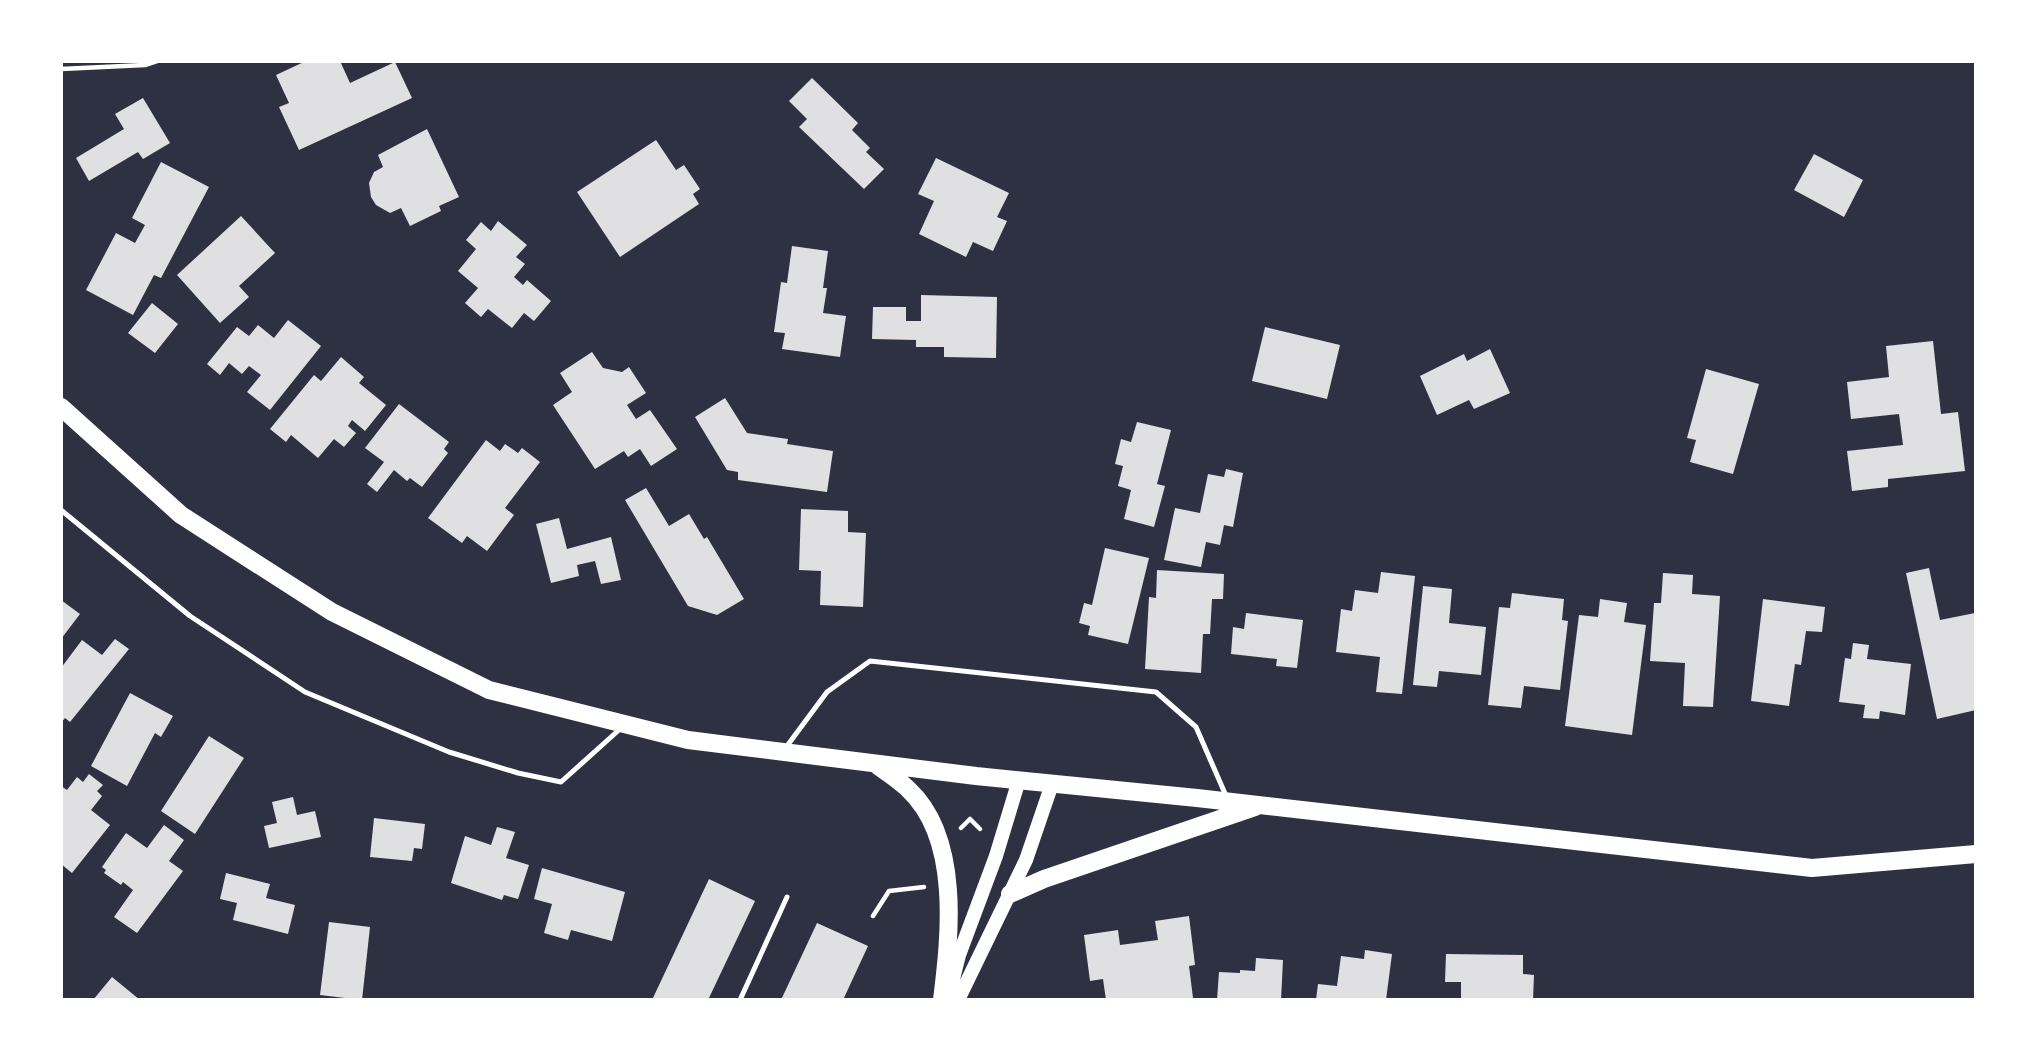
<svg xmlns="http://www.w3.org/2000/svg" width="2037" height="1061" font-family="Roboto,sans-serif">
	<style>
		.building { fill: #e0e0e3 }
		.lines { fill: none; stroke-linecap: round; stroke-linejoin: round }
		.path { stroke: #fff; stroke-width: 4.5 }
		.service { stroke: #fff; stroke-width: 5 }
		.secondary { stroke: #fff; stroke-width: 14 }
		.primary { stroke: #fff; stroke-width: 18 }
	</style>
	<rect width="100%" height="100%" fill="#2d3142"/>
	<path class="building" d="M306,61H340L350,83L395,62L412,98L299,150L279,107L289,103L276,75Z
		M812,78L858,123L852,130L870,148L866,152L884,169L864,189L799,127L807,119L789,101Z
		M143,98L170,143L143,159L138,152L89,181L76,158L124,129L115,114Z
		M427,129L459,197L439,206L441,211L410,226L401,208L390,213L376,205L371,197L369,183L374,172L383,167L378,155Z
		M656,140L676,170L684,165L700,189L693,194L699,204L620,257L577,192Z
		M1814,154L1863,180L1844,217L1794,190Z
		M936,158L1009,193L997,217L1007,221L993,251L973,242L966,257L919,234L934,201L918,194Z
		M161,162L209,187L161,278L154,275L133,315L86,290L116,233L135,243L145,225L132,218Z
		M241,216L275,253L239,286L249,297L220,323L177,275Z
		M498,221L527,245L516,257L525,264L514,277L523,285L527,280L551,301L534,321L524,313L512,328L488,309L481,317L465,303L478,288L458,271L476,249L466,240L481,222L491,231Z
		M792,246L828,251L823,288H827L823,313L846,316L840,357L782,349L785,333L774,332L781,282L787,283Z
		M921,295L997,297L996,358L944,357V347H916V340L872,339L873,307H906V321H921Z
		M152,303L178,324L155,353L128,333Z
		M288,320L321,346L270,410L247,392L261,375L249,366L242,374L229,363L220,375L207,364L237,327L249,336L258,325L274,338Z
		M1265,327L1340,345L1327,399L1252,381Z
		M1933,341L1941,414L1958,412L1965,471L1888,479V487L1852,491L1847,451L1903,445L1899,414L1851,419L1847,382L1889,377L1886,346Z
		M1490,349L1510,393L1474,409L1469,400L1437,415L1420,376L1464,354L1467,361Z
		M592,352L603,368L622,372L629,367L646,393L627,405L636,419L650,410L677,449L651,466L640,449L628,457L624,451L595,469L553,405L572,392L560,373Z
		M341,357L364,377L359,383L386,405L365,431L352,420L348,426L356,433L344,447L334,439L318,458L291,435L286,442L270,429L314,375L321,381Z
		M1706,369L1759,384L1733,474L1690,462L1696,440L1687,438Z
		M725,398L747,433L788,439L787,444L833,451L827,492L738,480V472L727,470L695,417Z
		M399,404L449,442L444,449L448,453L422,487L410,478L407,481L394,470L377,492L367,484L384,462L365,448Z
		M1137,422L1171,430L1157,484L1165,486L1154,527L1124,519L1131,490L1118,486L1123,466L1115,464L1121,439L1131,442Z
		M486,440L500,451L505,444L518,453L522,448L540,462L505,508L514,515L487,551L467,536L462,543L428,518Z
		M1226,469L1243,473L1233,527L1224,525L1220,545L1206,542L1201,567L1164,560L1175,508L1200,513L1208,474L1224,477Z
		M646,488L669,526L689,514L704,539L707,537L744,599L717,615L688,606L625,500Z
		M801,509L848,511V532L866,533L863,607L820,605L821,571L799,570Z
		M559,518L567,549L611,537L621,580L601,584L595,561L577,565L579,576L551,583L536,524Z
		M1105,548L1149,558L1128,644L1088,635L1090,626L1079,623L1084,603L1092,605Z
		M1929,568L1940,620L1975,613L1976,617V710L1937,719L1906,573Z
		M1157,570L1224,574L1223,599H1212L1210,634H1203L1201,673L1145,669L1149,597L1156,598Z
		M1381,572L1415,576L1402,694L1376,692L1380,657L1336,652L1341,609L1352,611L1355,590L1378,593Z
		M1663,573L1693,575L1692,594L1720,596L1713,707L1683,706L1685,663L1650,661L1654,603H1661Z
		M1423,586L1452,589L1449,623L1486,627L1481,675L1439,671L1437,687L1413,685Z
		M1512,593L1564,599L1562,620L1568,621L1560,690L1524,686L1521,708L1488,705L1499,607L1510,608Z
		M1600,599L1627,603L1624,622L1646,625L1632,735L1565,726L1579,615L1598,617Z
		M1763,599L1825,607L1822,632L1806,631L1801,665L1795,664L1789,706L1751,701Z
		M61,600L80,614L61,639Z
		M1246,613L1303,620L1297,668L1276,666L1277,659L1231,654L1233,627L1244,629Z
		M115,639L129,649L70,722L65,718L61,723V668L82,640L102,655Z
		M1853,643L1869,645L1867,659L1911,664L1905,715L1880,711L1879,719L1863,718L1865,705L1839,702L1845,658L1851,659Z
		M130,693L173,716L161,737L155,733L127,786L91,766Z
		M209,736L244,758L195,834L161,811Z
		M89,774L103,785L97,791L102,796L91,810L110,825L72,873L61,864V786L67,790L77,777L83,782Z
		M293,797L297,815L315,811L321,837L269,848L264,826L277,823L272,802Z
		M374,818L425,824L422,849L414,848L412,861L370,857Z
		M164,825L184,840L169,861L183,871L137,933L114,917L133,890L123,882L121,885L104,873L106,870L102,867L126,833L147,848Z
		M497,827L515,832L506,858L529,865L518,899L504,895L502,900L451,883L465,836L491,845Z
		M542,868L625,892L612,941L571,930L568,940L544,933L552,904L534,899Z
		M226,873L270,884L266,898L295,905L288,934L233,920L237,903L220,899Z
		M709,879L755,901L708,1000H652Z
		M1189,916L1195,965L1189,966L1193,998L1106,1000L1103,979L1090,981L1084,935L1118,930L1120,945L1158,940L1155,921Z
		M329,922L370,927L362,1000L320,995Z
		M817,923L868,946L843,1000H781Z
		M1365,950L1392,954L1386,1000H1316L1318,984L1337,986L1341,956L1364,959Z
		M1446,954L1523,955V974L1534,975L1533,1000H1461V982H1445Z
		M1256,958L1283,960L1281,1000H1217L1219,972L1240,973V970L1255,971Z
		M112,977L140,1000H93Z"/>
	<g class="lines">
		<path class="path" d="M61,69L145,65L157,61
			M961,828L970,819L980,829
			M873,916L889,891L924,887"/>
		<path class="service" d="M61,510L190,616L305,692L449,752L518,773L561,782L620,729
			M784,750L827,692L870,661L1156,692L1196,727L1227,798
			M740,1000L787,897"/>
		<path class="secondary" d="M949,995L959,955L996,856L1019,780
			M958,1000L1026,860L1052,784"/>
		<path class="primary" d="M61,407L181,515L332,612L489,690L688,740L976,776L1197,798L1812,868L1976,854
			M878,766C888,773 899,780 908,789C961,838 950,936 942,1000
			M1010,894L1044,879L1255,807"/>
	</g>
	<rect width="2037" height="1061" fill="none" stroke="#ffffff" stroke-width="126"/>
</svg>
